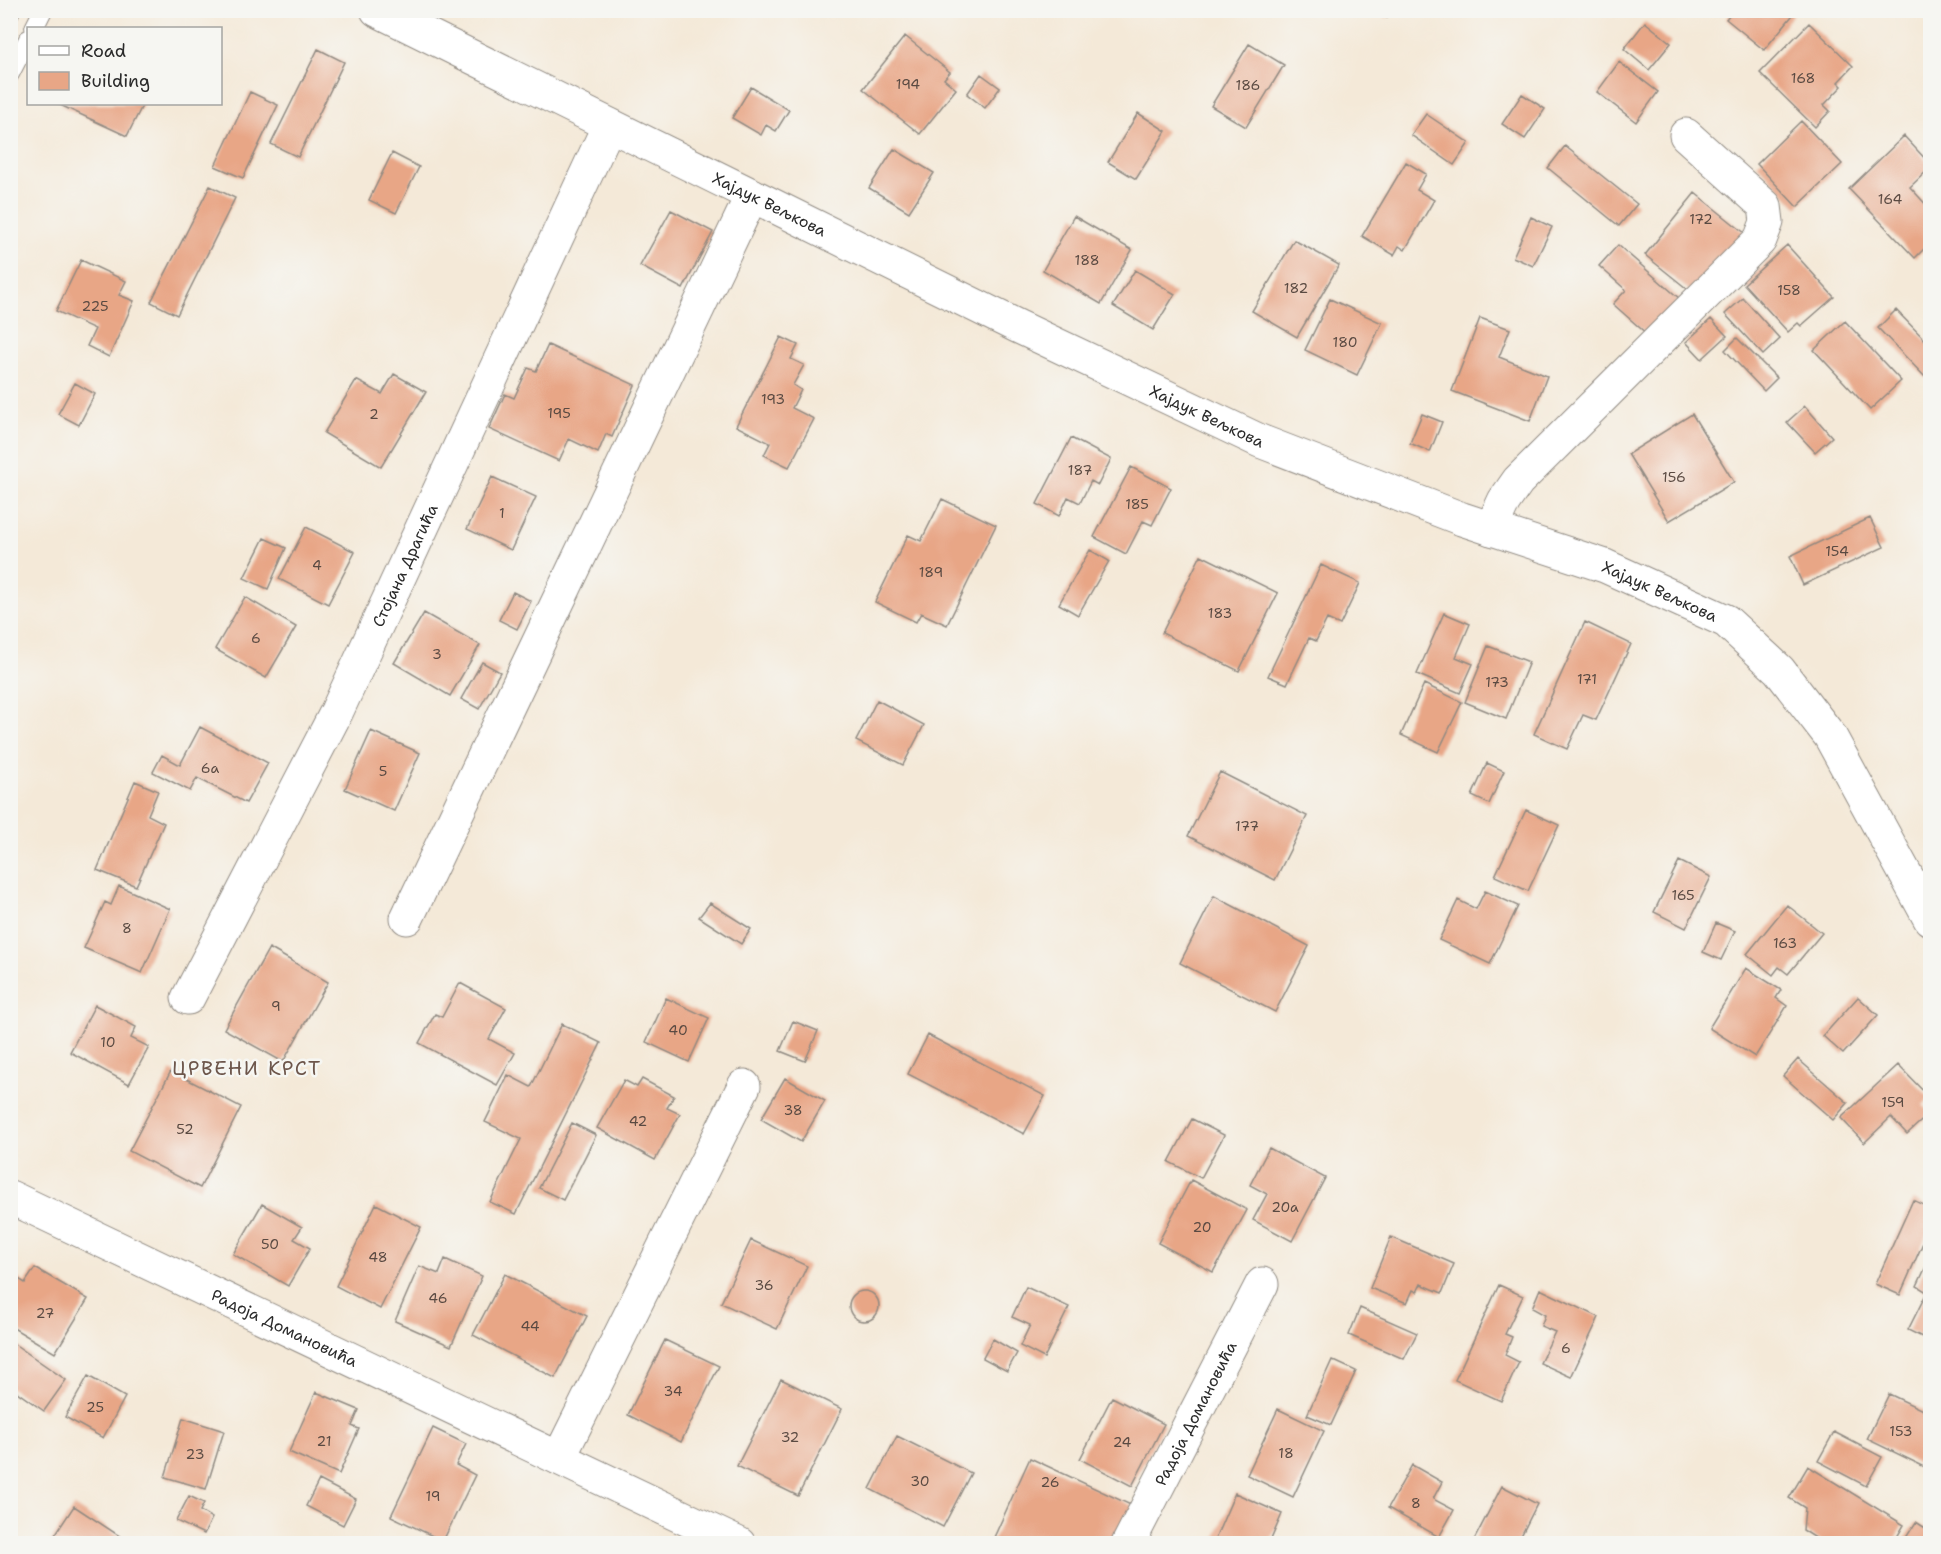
<svg xmlns="http://www.w3.org/2000/svg" width="1941" height="1554" font-family="'Shantell Sans',sans-serif">
	<style>
		.building { fill: #e8a686 }
		.lines { fill: none; stroke-linecap: round; stroke-linejoin: round }
		.lane-casing { stroke: #908a82; stroke-width: 20 }
		.street-casing { stroke: #908a82; stroke-width: 35 }
		.lane { stroke: #fff; stroke-width: 18 }
		.street { stroke: #fff; stroke-width: 33 }
		.labels { text-anchor: middle; dominant-baseline: central; stroke-width: 5; stroke-linejoin: round; paint-order: stroke }
		.number-label { font-size: 14px; fill: #5a4a42 }
		.street-label { font-size: 16px; fill: #2b2b2b; stroke: #f6f6f2 }
		.quarter-label { font-size: 20px; letter-spacing: 1.5px; fill: #6d564b; stroke: #f6f6f2 }
	</style>
	<rect width="100%" height="100%" fill="#f6f6f2"/>
	<filter id="ink" filterUnits="userSpaceOnUse"><feTurbulence type="fractalNoise" baseFrequency=".0167" numOctaves="2"/><feDisplacementMap in="SourceGraphic" scale="12" xChannelSelector="R" yChannelSelector="G"/><feConvolveMatrix kernelMatrix="1 2 1 2 8 2 1 2 1" color-interpolation-filters="sRGB"/></filter>
	<filter id="wash" filterUnits="userSpaceOnUse"><feTurbulence type="fractalNoise" baseFrequency=".008" numOctaves="4" result="noise"/><feDisplacementMap in="SourceGraphic" scale="24" xChannelSelector="R" yChannelSelector="G"/><feGaussianBlur stdDeviation="1.35" result="paint"/><feColorMatrix in="noise" values="0 0 0 0 0 0 0 0 0 0 0 0 0 0 0 0 0 1.4 0 .05"/><feComposite in="paint" operator="in"/></filter>
	<g filter="url(#wash)">
		<rect width="100%" height="100%" fill="#f4e9d8"/>
		<g id="blocks">
			<path class="building" d="M10,10H21L10,34Z
				M1374,10H1392L1387,18Z
				M1733,10H1797L1764,50L1726,19Z
				M1645,22L1671,43L1649,70L1624,49Z
				M1809,23L1853,66L1838,82L1842,86L1824,105L1830,111L1815,127L1760,73Z
				M905,36L950,72L944,79L956,89L920,134L863,89Z
				M1249,44L1284,65L1246,127L1211,106Z
				M318,49L344,62L298,157L271,144Z
				M1619,62L1658,92L1636,122L1597,92Z
				M981,74L1000,88L985,108L967,94Z
				M751,87L789,110L776,131L766,125L761,135L732,118Z
				M250,92L278,105L243,178L215,166Z
				M1522,94L1545,109L1525,139L1502,124Z
				M58,104H143L127,136Z
				M1138,113L1166,131L1136,179L1108,162Z
				M1426,114L1469,143L1454,165L1411,135Z
				M1801,121L1842,164L1797,207L1757,164Z
				M1904,136L1930,164V168L1910,187L1930,209V243L1915,258L1849,189Z
				M1565,146L1637,204L1619,226L1548,168Z
				M894,149L934,173L909,212L869,188Z
				M392,153L419,167L396,213L369,200Z
				M1406,162L1426,174L1417,190L1434,200L1405,250L1399,246L1394,255L1362,236Z
				M210,186L235,198L177,315L151,302Z
				M1695,193L1746,234L1696,296L1645,255Z
				M671,210L713,232L683,289L640,266Z
				M1074,216L1132,250L1101,304L1043,270Z
				M1531,217L1552,227L1533,266L1513,257Z
				M1294,240L1339,265L1297,337L1252,311Z
				M1618,245L1680,299L1648,335L1613,304L1626,290L1599,266Z
				M1787,245L1834,297L1801,326L1798,323L1788,332L1744,284Z
				M81,260L126,281L119,295L134,301L109,357L87,346L95,329L56,311Z
				M1135,270L1175,294L1153,330L1113,306Z
				M1743,298L1780,339L1763,355L1725,314Z
				M1330,299L1382,323L1357,375L1305,350Z
				M1896,310L1930,345V374L1926,378L1878,328Z
				M1480,318L1510,329L1499,357L1547,376L1530,421L1452,391Z
				M1711,319L1727,336L1702,359L1686,342Z
				M1845,321L1901,381L1870,410L1814,350Z
				M781,337L798,345L791,359L804,365L793,385L801,390L792,408L814,419L789,467L764,455L770,443L736,426Z
				M1737,338L1777,378L1764,391L1725,350Z
				M548,345L635,385L612,437L606,434L598,453L569,439L559,461L489,429L505,394L514,398L528,368L536,371Z
				M394,374L426,392L381,467L324,433L356,380L382,394Z
				M75,383L95,394L79,425L58,414Z
				M1805,406L1832,437L1815,452L1787,422Z
				M1422,414L1442,422L1430,452L1410,443Z
				M1692,414L1734,482L1669,521L1628,454Z
				M1071,438L1111,459L1098,485L1091,481L1080,503L1068,497L1059,516L1037,504Z
				M1131,467L1171,488L1152,525L1143,521L1126,554L1094,537Z
				M492,477L536,497L511,550L467,529Z
				M942,499L996,525L947,625L921,613L916,622L875,602L908,535L921,541Z
				M1870,518L1884,547L1803,585L1790,556Z
				M306,527L355,552L328,604L279,579Z
				M264,538L286,548L268,589L244,578Z
				M1090,550L1109,561L1078,615L1059,604Z
				M1201,555L1278,593L1239,671L1162,633Z
				M1321,565L1360,583L1340,625L1327,619L1316,641L1309,638L1287,684L1268,676Z
				M513,592L531,601L517,629L499,620Z
				M245,597L296,627L266,678L215,649Z
				M424,613L480,645L450,696L394,663Z
				M1444,613L1470,624L1456,657L1473,664L1460,693L1417,674Z
				M1585,622L1631,644L1596,720L1583,715L1567,749L1534,734Z
				M1488,646L1529,662L1506,719L1465,702Z
				M482,662L500,672L479,709L461,699Z
				M1424,684L1462,702L1438,752L1401,735Z
				M877,700L924,725L903,765L856,741Z
				M200,727L268,763L246,803L197,778L190,791L153,772L162,755L180,765Z
				M371,731L420,753L394,811L345,789Z
				M1487,763L1504,771L1489,804L1472,796Z
				M1220,772L1307,816L1275,880L1188,836Z
				M135,781L158,791L148,815L164,823L136,886L97,870Z
				M1526,810L1559,825L1528,891L1495,876Z
				M1679,861L1711,877L1686,928L1654,912Z
				M119,886L170,909L142,973L84,948L105,902L111,905Z
				M1485,891L1518,906L1490,964L1439,940L1458,900L1476,909Z
				M1214,896L1309,946L1275,1012L1180,963Z
				M710,903L751,929L741,944L699,917Z
				M1787,905L1822,933L1788,974L1779,967L1773,975L1747,954Z
				M1716,923L1735,931L1721,960L1703,952Z
				M269,948L328,982L283,1062L224,1029Z
				M1746,968L1781,990L1776,998L1787,1006L1755,1057L1709,1028Z
				M460,983L506,1008L489,1039L515,1053L497,1085L419,1043L435,1014L442,1017Z
				M1858,997L1878,1015L1843,1054L1823,1036Z
				M666,998L709,1018L689,1062L646,1042Z
				M95,1005L136,1027L131,1038L149,1047L129,1084L70,1052Z
				M793,1021L818,1031L805,1061L780,1051Z
				M562,1024L601,1043L516,1214L490,1202L521,1139L485,1122L508,1075L531,1087Z
				M928,1035L1045,1096L1024,1134L908,1074Z
				M1798,1059L1848,1103L1833,1120L1783,1076Z
				M1898,1065L1930,1098L1923,1105L1930,1113L1907,1134L1891,1117L1864,1143L1841,1118Z
				M171,1071L241,1107L200,1188L129,1151Z
				M785,1078L825,1101L801,1142L761,1119Z
				M642,1079L674,1096L667,1108L680,1114L655,1160L597,1128L624,1080L637,1087Z
				M1192,1119L1224,1135L1201,1178L1169,1162Z
				M572,1123L596,1135L563,1200L539,1188Z
				M1269,1148L1325,1178L1292,1241L1253,1220L1267,1194L1250,1185Z
				M1191,1180L1247,1210L1213,1272L1158,1243Z
				M1913,1200L1930,1208V1227L1900,1295L1875,1284Z
				M262,1204L302,1227L294,1239L310,1248L288,1286L233,1254Z
				M376,1204L421,1227L380,1309L336,1286Z
				M1391,1237L1454,1264L1442,1293L1421,1284L1417,1292L1413,1290L1407,1303L1370,1288Z
				M751,1240L807,1266L777,1329L721,1303Z
				M1930,1258V1341L1908,1330L1927,1292L1917,1286Z
				M445,1259L482,1276L451,1346L395,1321L419,1266L439,1274Z
				M35,1268L88,1299L55,1353L10,1326V1281L14,1276L25,1283Z
				M505,1274L587,1316L555,1378L473,1335Z
				M1499,1285L1523,1296L1505,1334L1512,1337L1505,1355L1519,1362L1501,1401L1455,1380Z
				M1026,1287L1069,1307L1044,1358L1020,1346L1030,1325L1012,1317Z
				M1540,1289L1599,1317L1571,1377L1540,1363L1555,1332L1541,1326L1545,1315L1532,1308Z
				M849 1306a15 15 0 1 1 30 0a15 15 0 1 1-30 0Z
				M1360,1308L1417,1333L1404,1359L1349,1335Z
				M993,1339L1017,1353L1007,1371L983,1358Z
				M665,1340L719,1366L681,1442L628,1415Z
				M10,1341L66,1380L44,1411L10,1387Z
				M1332,1360L1356,1371L1331,1425L1307,1415Z
				M88,1376L125,1397L103,1438L65,1417Z
				M781,1379L842,1409L798,1496L737,1466Z
				M316,1392L359,1410L352,1426L359,1429L339,1474L289,1452Z
				M1889,1394L1929,1413L1925,1421L1930,1424L1929,1469L1867,1439Z
				M1112,1397L1164,1424L1132,1486L1080,1459Z
				M1278,1409L1324,1431L1293,1497L1247,1475Z
				M183,1418L224,1431L206,1489L165,1477Z
				M433,1428L466,1444L456,1465L475,1475L443,1541L391,1516Z
				M1834,1432L1882,1457L1866,1486L1818,1461Z
				M897,1436L971,1473L943,1527L870,1489Z
				M1030,1458L1133,1506L1116,1544H991Z
				M1412,1465L1442,1482L1433,1499L1454,1510L1439,1537L1388,1508Z
				M1808,1466L1904,1525L1893,1544H1825L1803,1530L1805,1508L1789,1498Z
				M319,1480L356,1499L343,1525L306,1506Z
				M1502,1486L1537,1504L1517,1544H1472Z
				M1235,1493L1282,1514L1269,1544H1213Z
				M189,1496L204,1503L200,1511L212,1518L204,1534L176,1521Z
				M74,1506L121,1537L117,1544H49Z
				M1916,1522L1930,1531V1544H1902Z"/>
		</g>
	</g>
	<g filter="url(#ink)">
		<use href="#blocks" fill-opacity="0" stroke="#908a82" stroke-width="1.5"/>
		<g class="lines">
			<defs>
				<path id="lane" d="M34,28L43,10
					M10,74L28,39"/>
				<g id="street">
					<path id="s1" d="M377,10L1017,326L1260,441L1462,519L1605,566L1726,621L1779,670L1830,736L1930,919"/>
					<path d="M1491,529L1504,501L1518,481L1760,240L1767,222L1765,206L1686,135"/>
					<path d="M407,918L752,195"/>
					<path id="s2" d="M188,998L337,711L609,125"/>
					<path id="s3" d="M10,1197L739,1544"/>
					<path d="M559,1458L744,1086"/>
					<path id="s4" d="M1128,1544L1262,1284"/>
				</g>
			</defs>
			<use href="#lane" class="lane-casing"/>
			<use href="#street" class="street-casing"/>
			<use href="#lane" class="lane"/>
			<use href="#street" class="street"/>
		</g>
	</g>
	<g class="labels">
		<g class="number-label">
			<text x="1803" y="78">168</text>
			<text x="908" y="84">194</text>
			<text x="1248" y="85">186</text>
			<text x="1890" y="199">164</text>
			<text x="1701" y="219">172</text>
			<text x="1087" y="260">188</text>
			<text x="1296" y="288">182</text>
			<text x="1789" y="290">158</text>
			<text x="95" y="306">225</text>
			<text x="1345" y="342">180</text>
			<text x="773" y="399">193</text>
			<text x="559" y="413">195</text>
			<text x="374" y="414">2</text>
			<text x="1080" y="470">187</text>
			<text x="1674" y="477">156</text>
			<text x="1137" y="504">185</text>
			<text x="502" y="513">1</text>
			<text x="1837" y="551">154</text>
			<text x="317" y="565">4</text>
			<text x="931" y="572">189</text>
			<text x="1220" y="613">183</text>
			<text x="256" y="638">6</text>
			<text x="437" y="654">3</text>
			<text x="1587" y="679">171</text>
			<text x="1497" y="682">173</text>
			<text x="210" y="768">6a</text>
			<text x="383" y="771">5</text>
			<text x="1247" y="826">177</text>
			<text x="1683" y="895">165</text>
			<text x="127" y="928">8</text>
			<text x="1785" y="943">163</text>
			<text x="276" y="1006">9</text>
			<text x="678" y="1030">40</text>
			<text x="108" y="1042">10</text>
			<text x="1893" y="1102">159</text>
			<text x="793" y="1110">38</text>
			<text x="638" y="1121">42</text>
			<text x="185" y="1129">52</text>
			<text x="1285" y="1207">20a</text>
			<text x="1202" y="1227">20</text>
			<text x="270" y="1244">50</text>
			<text x="378" y="1257">48</text>
			<text x="764" y="1285">36</text>
			<text x="438" y="1298">46</text>
			<text x="45" y="1313">27</text>
			<text x="530" y="1326">44</text>
			<text x="1566" y="1348">6</text>
			<text x="673" y="1391">34</text>
			<text x="95" y="1407">25</text>
			<text x="1901" y="1431">153</text>
			<text x="790" y="1437">32</text>
			<text x="324" y="1441">21</text>
			<text x="1122" y="1442">24</text>
			<text x="1286" y="1453">18</text>
			<text x="195" y="1454">23</text>
			<text x="920" y="1481">30</text>
			<text x="1050" y="1482">26</text>
			<text x="433" y="1496">19</text>
			<text x="1416" y="1503">8</text>
		</g>
		<g class="street-label">
			<text stroke="none"><textPath href="#s1" startOffset="438">Хајдук Вељкова</textPath></text>
			<text stroke="none"><textPath href="#s1" startOffset="924">Хајдук Вељкова</textPath></text>
			<text stroke="none"><textPath href="#s2" startOffset="484">Стојана Драгића</textPath></text>
			<text stroke="none"><textPath href="#s1" startOffset="1410">Хајдук Вељкова</textPath></text>
			<text stroke="none"><textPath href="#s3" startOffset="304">Радоја Домановића</textPath></text>
			<text stroke="none"><textPath href="#s4" startOffset="147">Радоја Домановића</textPath></text>
		</g>
		<g class="quarter-label">
			<text x="247" y="1068">ЦРВЕНИ КРСТ</text>
		</g>
	</g>
	<rect width="1941" height="1554" fill="none" stroke="#f6f6f2" stroke-width="36"/>
	<rect x="27" y="27" width="195" height="78" fill="#f6f6f2" stroke="#a5a5a2" stroke-width="1.5"/>
	<rect x="39" y="46" width="30" height="9" fill="#ffffff" stroke="#a5a5a2" stroke-width="1.5"/>
	<text x="81" y="57" font-size="18" fill="#2b2b2b">Road</text>
	<rect x="39" y="72" width="30" height="18" fill="#e8a686" stroke="#a5a5a2" stroke-width="1.5"/>
	<text x="81" y="87" font-size="18" fill="#2b2b2b">Building</text>
</svg>
